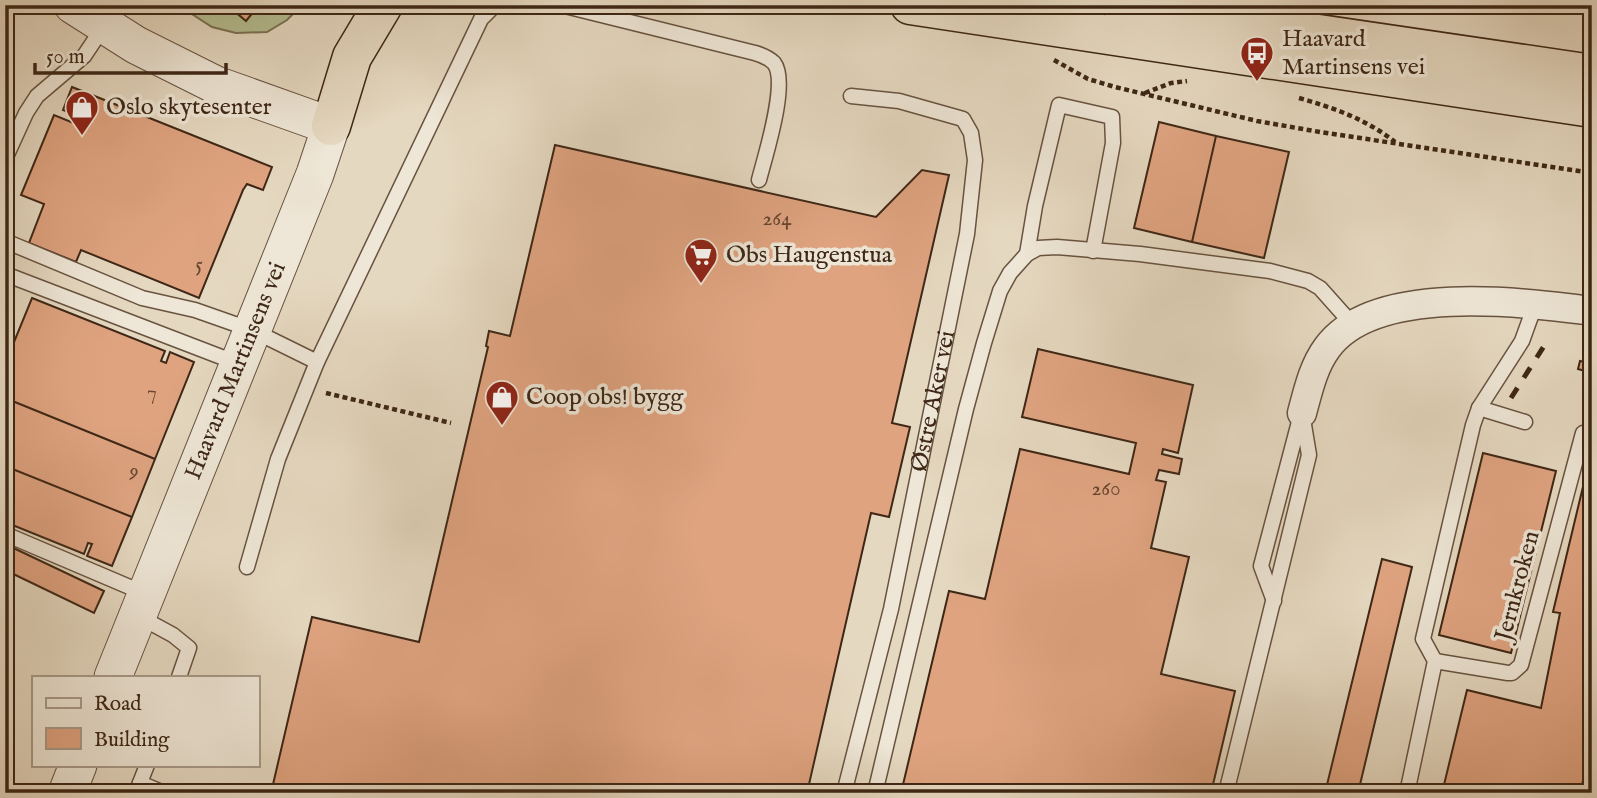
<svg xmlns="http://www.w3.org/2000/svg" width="1597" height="798" font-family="'IM FELL English',serif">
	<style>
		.green { fill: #b5be92; stroke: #7a7254; stroke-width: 2 }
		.building { fill: #dfa380; stroke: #3e2716; stroke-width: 2 }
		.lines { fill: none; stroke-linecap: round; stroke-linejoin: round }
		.service-casing { stroke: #685340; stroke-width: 17 }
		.minor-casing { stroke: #685340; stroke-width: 31 }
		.tertiary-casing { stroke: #685340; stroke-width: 39 }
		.trunk-casing { stroke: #3e2716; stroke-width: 41 }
		.path { stroke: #3e2716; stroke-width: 4.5; stroke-dasharray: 5 3.5; stroke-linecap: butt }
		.service { stroke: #eee6d6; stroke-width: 14 }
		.minor { stroke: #eee6d6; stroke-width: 28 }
		.tertiary { stroke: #eee6d6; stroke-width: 37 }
		.trunk { stroke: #e5d8c0; stroke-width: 38 }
		.rail { stroke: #3e2716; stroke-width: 5; stroke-dasharray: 12 12; stroke-linecap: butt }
		.labels { text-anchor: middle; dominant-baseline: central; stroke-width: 7; stroke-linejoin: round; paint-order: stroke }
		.number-label { font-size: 21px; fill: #664630 }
		.poi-label { font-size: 24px; fill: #3e2716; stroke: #eee6d6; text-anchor: start }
		.street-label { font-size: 24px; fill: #3e2716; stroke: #eee6d6 }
	</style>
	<rect width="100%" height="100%" fill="#e5d8c0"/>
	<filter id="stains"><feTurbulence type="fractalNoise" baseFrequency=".00286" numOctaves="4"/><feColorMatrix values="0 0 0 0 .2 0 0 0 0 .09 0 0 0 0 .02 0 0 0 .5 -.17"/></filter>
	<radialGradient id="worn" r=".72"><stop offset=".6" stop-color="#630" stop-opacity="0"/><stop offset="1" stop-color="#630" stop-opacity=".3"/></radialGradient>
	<path class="green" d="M178,5H302L287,20L267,32L236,33L212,27Z"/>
	<path class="building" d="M227,5H259L246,21Z
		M72,87L272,167L263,190L247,184L243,190L199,298L81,250L76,262L29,243L44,204L21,195L54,115L76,124L78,121L80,117L63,110Z
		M1159,122L1216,136L1192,242L1134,228Z
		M1216,136L1289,152L1264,258L1192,242Z
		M555,145L876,217L922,170L949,175L892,423L910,427L889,517L871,513L807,793H271L312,617L419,642L488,347L486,346L489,331L510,336Z
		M32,298L165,351L161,361L166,363L170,352L194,362L155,459L5,398V364Z
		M1038,349L1193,385L1178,453L1163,449L1162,454L1182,459L1179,474L1159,470L1156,480L1166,482L1151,548L1189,557L1161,674L1235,691L1211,793H901L949,591L985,599L1020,449L1129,474L1136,443L1022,417Z
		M1580,361L1592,363V373L1578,369Z
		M5,398L155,459L132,517L5,466Z
		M1592,449V744L1580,793H1442L1467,690L1541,708L1560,613L1553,612Z
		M1483,453L1556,471L1511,653L1439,635Z
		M5,466L132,517L112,566L87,556L92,544L88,543L84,554L5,522Z
		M5,544L104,591L94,613L5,570Z
		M1382,559L1412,567L1358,793H1325Z"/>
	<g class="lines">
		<defs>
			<g id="service">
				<path d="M561,5L755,53C762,55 769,58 774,63C789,82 765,156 759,180"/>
				<path d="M5,159L26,113L37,96L84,56L104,26"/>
				<path d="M5,241L142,298L195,310L252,330L317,362"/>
				<path d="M1027,254L1035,206L1059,105L1112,117L1113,143L1093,251"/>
				<path d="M5,274L237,363"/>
				<path d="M1479,408L1525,422"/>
				<path d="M5,534L146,594"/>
				<path d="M247,567L278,459L317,362L481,19L495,5"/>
				<path d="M1274,601L1261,566L1300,418"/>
				<path d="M138,616L173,635L189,648L179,677"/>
				<path d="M1435,661L1508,673H1512L1521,665L1583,433"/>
				<path d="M140,783L164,793"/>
				<path d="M136,793L147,765"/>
				<path id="s1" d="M844,793L891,609L967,234L975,160L971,133L963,119L899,101L851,96"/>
				<path d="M875,793L966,409L984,343L1000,291L1010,273L1027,254L1038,248L1057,247L1140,254L1270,271L1308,281L1320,288L1353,325"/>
				<path d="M1226,793L1309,455L1302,413"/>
				<path d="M1407,793L1435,661L1423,639L1473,425L1479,408L1522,341L1535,305"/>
			</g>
			<path id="minor" d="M1302,413C1308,391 1313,367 1327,348C1374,283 1522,302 1592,311"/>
			<path id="tertiary" d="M73,5L136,45L216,85L331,126L315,174L113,677
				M67,793L78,765"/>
			<path id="trunk" d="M910,5L1592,108
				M1121,5L1592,74
				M331,126L352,57L383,5"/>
		</defs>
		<use href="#service" class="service-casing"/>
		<use href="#minor" class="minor-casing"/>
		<use href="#tertiary" class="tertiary-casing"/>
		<use href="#trunk" class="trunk-casing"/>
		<path class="path" d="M1054,60L1088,79L1115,87L1257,121L1320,132L1592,173
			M1145,93L1171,83L1187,81
			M1299,98C1334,108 1366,119 1395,142
			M326,393L451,423"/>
		<use href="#service" class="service"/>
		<use href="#minor" class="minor"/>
		<use href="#tertiary" class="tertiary"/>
		<use href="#trunk" class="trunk"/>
		<path class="rail" d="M1511,398L1544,346"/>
	</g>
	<defs>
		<symbol id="bus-pin" viewBox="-11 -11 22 30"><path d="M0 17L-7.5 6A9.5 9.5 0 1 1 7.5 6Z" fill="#8f2418" stroke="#eee6d6"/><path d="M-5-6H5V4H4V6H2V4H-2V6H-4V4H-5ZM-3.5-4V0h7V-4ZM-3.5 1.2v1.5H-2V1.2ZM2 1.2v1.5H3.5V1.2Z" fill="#fff"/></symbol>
		<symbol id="shop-pin" viewBox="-11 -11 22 30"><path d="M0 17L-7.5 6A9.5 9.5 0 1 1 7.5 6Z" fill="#8f2418" stroke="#eee6d6"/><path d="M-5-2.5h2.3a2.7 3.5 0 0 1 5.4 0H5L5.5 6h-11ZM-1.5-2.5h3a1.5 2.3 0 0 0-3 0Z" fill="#fff"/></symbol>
		<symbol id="supermarket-pin" viewBox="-11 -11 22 30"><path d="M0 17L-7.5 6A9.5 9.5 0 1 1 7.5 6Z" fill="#8f2418" stroke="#eee6d6"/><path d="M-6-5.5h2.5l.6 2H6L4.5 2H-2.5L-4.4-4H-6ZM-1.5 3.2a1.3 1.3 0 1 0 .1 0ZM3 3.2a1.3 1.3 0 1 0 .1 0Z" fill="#fff"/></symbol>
	</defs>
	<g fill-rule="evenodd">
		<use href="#bus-pin" x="1238" y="34" width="38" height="52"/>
		<use href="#shop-pin" x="63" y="88" width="38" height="52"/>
		<use href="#supermarket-pin" x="682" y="236" width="38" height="52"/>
		<use href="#shop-pin" x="483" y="378" width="38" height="52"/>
	</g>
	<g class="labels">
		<g class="number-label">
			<text x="777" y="219">264</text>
			<text x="199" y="265">5</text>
			<text x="152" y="393">7</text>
			<text x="134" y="471">9</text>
			<text x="1106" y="489">260</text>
		</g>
		<g class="poi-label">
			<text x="1282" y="39">Haavard<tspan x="1282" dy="28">Martinsens vei</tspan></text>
			<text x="106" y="107">Oslo skytesenter</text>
			<text x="726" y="255">Obs Haugenstua</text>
			<text x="526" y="397">Coop obs! bygg</text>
		</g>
		<g class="street-label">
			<text transform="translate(236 371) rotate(-68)">Haavard Martinsens vei</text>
			<text stroke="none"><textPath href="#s1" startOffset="402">Østre Aker vei</textPath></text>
			<text transform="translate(1518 586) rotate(-75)">Jernkroken</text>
		</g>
	</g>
	<rect width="1597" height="798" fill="none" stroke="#e5d8c0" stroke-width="28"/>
	<rect x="7" y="7" width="1583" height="784" fill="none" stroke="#3e2716" stroke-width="3.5"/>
	<rect x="14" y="14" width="1569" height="770" fill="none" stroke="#3e2716" stroke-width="2"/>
	<rect x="32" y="676" width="228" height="91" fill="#eee6d6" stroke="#a89a89" stroke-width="2"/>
	<rect x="46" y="698" width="35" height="10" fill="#eee6d6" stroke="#a89a89" stroke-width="2"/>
	<text x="94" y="710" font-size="21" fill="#3e2716">Road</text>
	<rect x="46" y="728" width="35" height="21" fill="#dfa380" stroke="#a89a89" stroke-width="2"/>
	<text x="94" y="746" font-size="21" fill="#3e2716">Building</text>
	<path d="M35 63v10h191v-10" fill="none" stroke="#3e2716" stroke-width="3.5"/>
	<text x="46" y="63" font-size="21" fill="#3e2716" stroke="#eee6d6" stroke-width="5" paint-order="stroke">50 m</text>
	<rect width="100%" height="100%" filter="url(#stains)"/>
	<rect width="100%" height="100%" fill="url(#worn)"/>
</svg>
